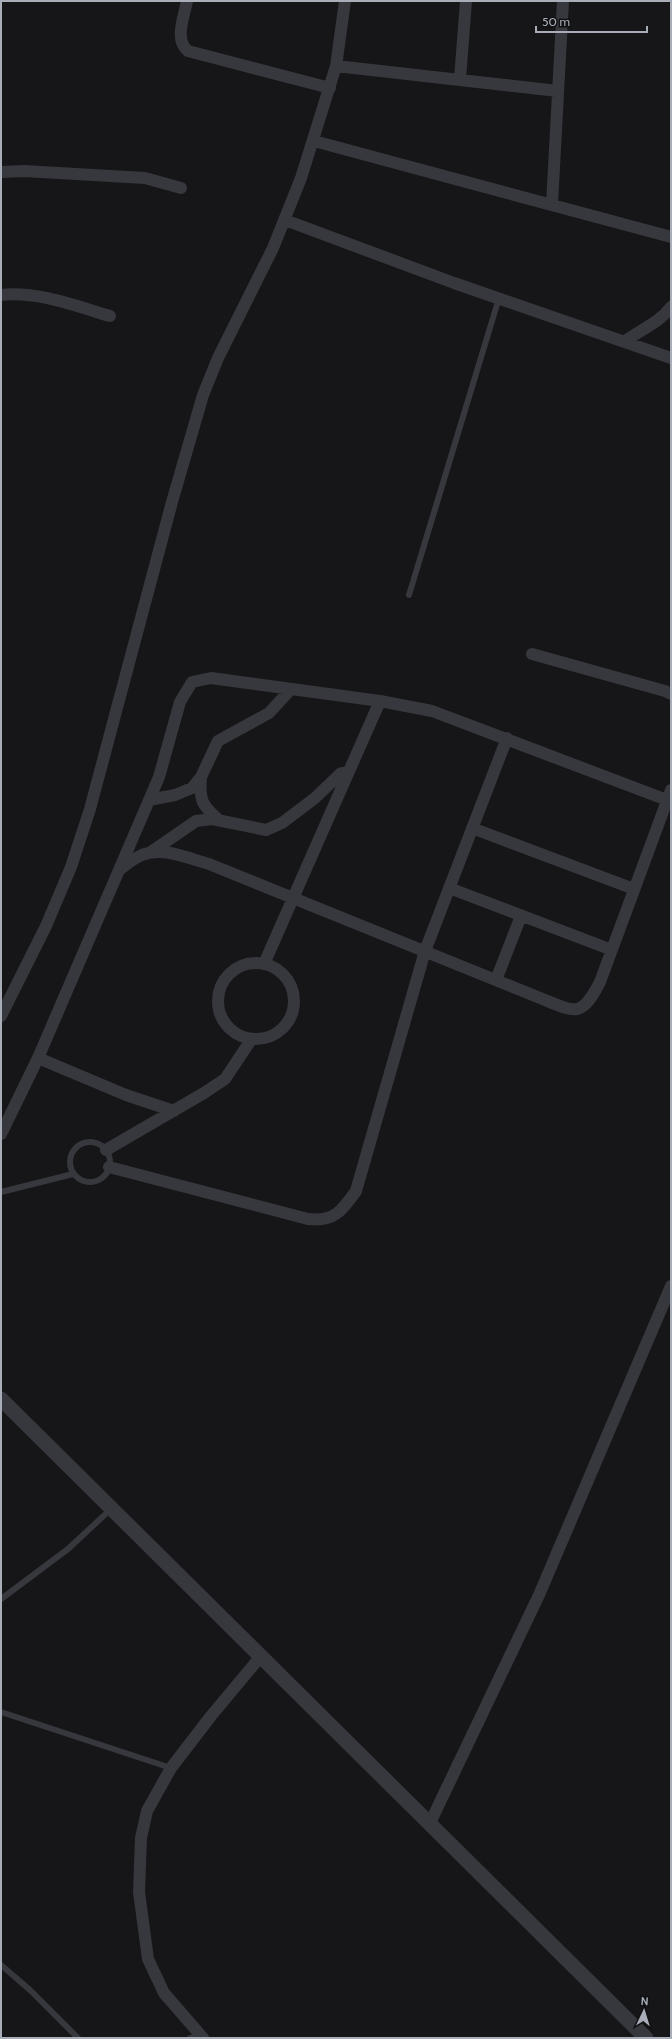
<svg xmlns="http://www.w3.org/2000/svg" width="672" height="2039" font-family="Cabin,sans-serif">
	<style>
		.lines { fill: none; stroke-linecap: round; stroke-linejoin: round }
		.service { stroke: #37383d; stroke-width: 6 }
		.minor { stroke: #37383d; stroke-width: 12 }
		.tertiary { stroke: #37383d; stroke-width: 15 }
	</style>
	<rect width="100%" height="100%" fill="#161618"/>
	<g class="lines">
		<path class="service" d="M409,595L499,298
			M70 1162a20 20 0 1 1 40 0a20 20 0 1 1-40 0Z
			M1,1192L73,1174
			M1,1599L68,1549L111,1509
			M1,1712L171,1768
			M1,1965L30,1990L78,2038
			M190,2038L200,2035"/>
		<path class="minor" d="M187,1C184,17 174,40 188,51L330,88
			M336,66L558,91
			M460,79L466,1
			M314,141L671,237
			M1,172L24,171L145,178L181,188
			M552,204L563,1
			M285,220L454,283L671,358
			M1,295C38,291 76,306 110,316
			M624,342C640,330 659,323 671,307
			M532,654L665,691L671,694
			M201,777C199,800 202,806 220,821
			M149,800L175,795L192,788L201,777L218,741L269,713L291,689
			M472,828L634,889
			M151,852L196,821L212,819L266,830L282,823L315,798L340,774L349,771
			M119,870L159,777L180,702L192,682L211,678L380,701L432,711L667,800
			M449,888L612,950
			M218 1001a38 38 0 1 1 76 0a38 38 0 1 1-76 0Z
			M264,964L380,701
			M496,980L521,916
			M1,1016L46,926L71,867L90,809L172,502L203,395L218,358L273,248L301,178L336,66L345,1
			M38,1058L126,1095L174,1111
			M1,1134L38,1058L119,870C126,865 134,858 142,855C162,846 190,859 209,864L540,998C575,1012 581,1019 600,982L671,790
			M106,1150L204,1093L225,1079L251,1040
			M109,1167L308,1219C334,1222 342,1211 356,1191L425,951L507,738
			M430,1823L539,1595L671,1286
			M203,2038L164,1993L148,1959L139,1892L141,1838L147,1811L171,1768L211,1716L261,1656"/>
		<path class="tertiary" d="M1,1399L646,2038"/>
	</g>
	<rect width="672" height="2039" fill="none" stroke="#a8adb8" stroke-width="4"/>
	<g transform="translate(644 2011) rotate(4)" stroke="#111113" stroke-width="3" paint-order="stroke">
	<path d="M0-3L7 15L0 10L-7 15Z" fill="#a8adb8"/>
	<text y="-6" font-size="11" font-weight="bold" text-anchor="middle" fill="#a8adb8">N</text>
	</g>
	<path d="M536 26v6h111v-6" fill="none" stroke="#a8adb8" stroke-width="2"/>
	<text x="542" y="26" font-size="12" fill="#a8adb8" stroke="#111113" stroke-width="3" paint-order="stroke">50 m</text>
</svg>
